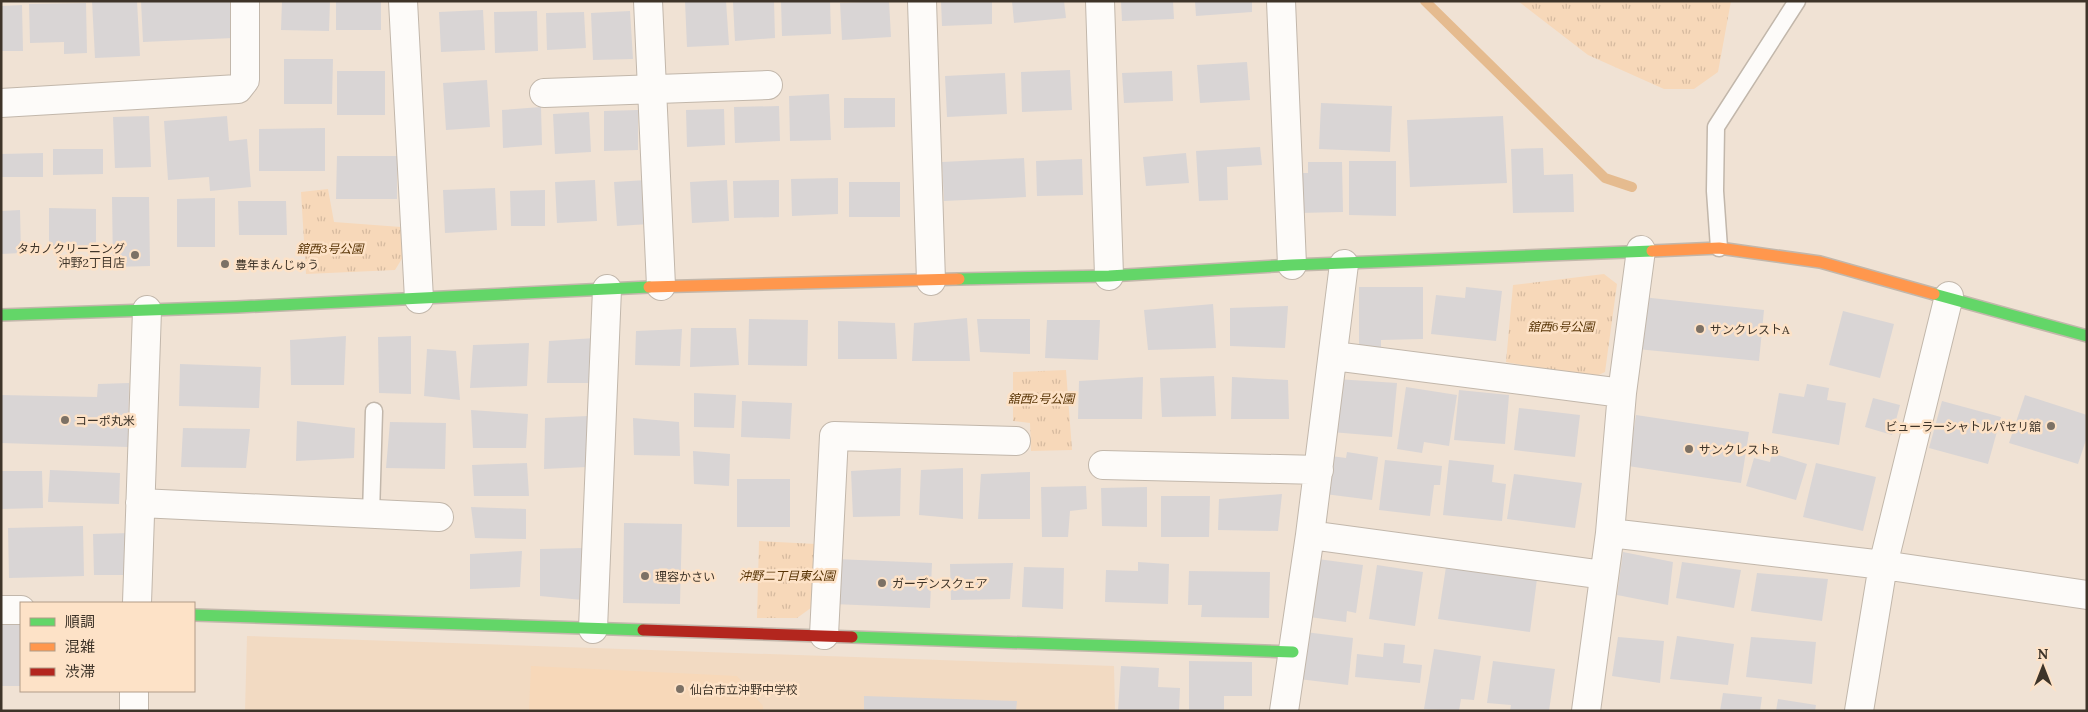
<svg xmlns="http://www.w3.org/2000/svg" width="2088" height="712" font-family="Lora,'Noto Sans JP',serif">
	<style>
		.built { fill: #f2dac2 }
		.grass { fill: url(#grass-tufts) }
		.pitch { fill: #f7d8b9 }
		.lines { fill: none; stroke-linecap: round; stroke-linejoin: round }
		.stream { stroke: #e5bb8f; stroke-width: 10 }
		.building { fill: #d9d5d5 }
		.lane-casing { stroke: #c2b7ab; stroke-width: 19 }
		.street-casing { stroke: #c2b7ab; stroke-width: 30 }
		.fast-casing { stroke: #c2b7ab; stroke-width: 14 }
		.slow-casing { stroke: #c2b7ab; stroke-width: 14 }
		.jam-casing { stroke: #c2b7ab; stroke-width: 14 }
		.lane { stroke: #fdfbf9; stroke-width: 16 }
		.street { stroke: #fdfbf9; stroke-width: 28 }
		.fast { stroke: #63d668; stroke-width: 11 }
		.slow { stroke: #ff974d; stroke-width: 11 }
		.jam { stroke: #b3261e; stroke-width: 11 }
		.poi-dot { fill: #7c7165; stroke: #fde2c7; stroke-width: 2 }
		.labels { text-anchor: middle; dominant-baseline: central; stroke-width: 5; stroke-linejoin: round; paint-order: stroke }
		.poi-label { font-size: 12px; fill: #3e3429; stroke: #fde2c7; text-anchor: start }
		.park-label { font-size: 12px; font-style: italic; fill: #573304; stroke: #fde2c7 }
	</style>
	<defs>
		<pattern id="grass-tufts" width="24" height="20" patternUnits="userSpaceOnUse" patternTransform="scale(1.25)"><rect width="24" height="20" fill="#f7d8b9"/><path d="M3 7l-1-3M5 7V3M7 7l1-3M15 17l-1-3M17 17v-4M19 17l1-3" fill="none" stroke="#d5ba9f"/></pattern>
	</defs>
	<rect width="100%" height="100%" fill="#f0e2d4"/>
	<path class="built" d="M247,636L1114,666L1115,711H245Z"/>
	<path class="grass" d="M1518,1H1731L1718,72L1694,89H1664L1588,55Z
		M328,189L334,222L401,227L403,257L395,270L306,274L301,192Z
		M1604,274L1617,284L1605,372L1592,378L1506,362L1513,285Z
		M1066,370L1072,450L1031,451L1030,423L1013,421V372Z
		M759,541L816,544L815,605L797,618H757Z"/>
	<path class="pitch" d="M531,666L737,676L763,706V711H529Z"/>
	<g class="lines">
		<path class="stream" d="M1425,1L1605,178L1632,187"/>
	</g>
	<path class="building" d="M92,1H137L140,56L95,58Z
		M141,1H231L233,38L143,42Z
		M282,1H330L329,31L281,30Z
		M336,1H381V30H336Z
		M685,1H726L729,45L687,47Z
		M774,1L775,38L735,41L733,2Z
		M781,1H830L831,34L782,36Z
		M889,1L891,37L842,40L840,3Z
		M941,1H992V24L942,26Z
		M1012,1H1064L1066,18L1014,23Z
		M1121,1H1173L1174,19L1122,21Z
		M1195,1H1252V12L1196,16Z
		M86,3L87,53L64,54V42L30,43L29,4Z
		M22,5L23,51H1V6Z
		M483,10L485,50L441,52L439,12Z
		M537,11L538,51L495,53L494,12Z
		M630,11L633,59L593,60L591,13Z
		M584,12L586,48L547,50L546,13Z
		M284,59H333L332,104H284Z
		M1247,62L1250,100L1200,103L1197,65Z
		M1070,70L1072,110L1022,112L1021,72Z
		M337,71H385V115H337Z
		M1172,71L1173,101L1124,103L1122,73Z
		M1005,73L1007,114L947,117L945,76Z
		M487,80L490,127L446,130L443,83Z
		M829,94L831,140L790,141L789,96Z
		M844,98H895V127L844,128Z
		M1321,103L1392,106L1390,152L1319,149Z
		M779,106L780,141L735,143L734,107Z
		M541,107L542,145L503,148L502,110Z
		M724,109L725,145L687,147L686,110Z
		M638,110V150L604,151V111Z
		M589,112L591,152L555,154L553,114Z
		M149,116L151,167L115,168L113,117Z
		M227,116L229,141L247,139L251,187L210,191L209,177L168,180L164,121Z
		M1503,116L1507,183L1410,187L1407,120Z
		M325,128V171H259V129Z
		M1260,147L1262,165L1227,167L1228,200L1199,201L1196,151Z
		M1543,148L1544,175L1573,174L1574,212L1513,213L1511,149Z
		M53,149H103V174L53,175Z
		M43,153V177H1V154Z
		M1186,153L1189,183L1146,186L1143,157Z
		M337,156H397V199H336Z
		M1024,158L1026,197L944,201L942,162Z
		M1082,159L1083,195L1037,196L1036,161Z
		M1349,161H1396V216L1349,215Z
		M1308,162H1342L1343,212L1298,213V173H1308Z
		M838,178V214L792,216L791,179Z
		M595,180L597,221L557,223L555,182Z
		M647,180L650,224L617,226L614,182Z
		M727,180L729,221L692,223L690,182Z
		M779,180V217L734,218L733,181Z
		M849,182H900V217H849Z
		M495,188L497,230L445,233L443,190Z
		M545,190V226H511L510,191Z
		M112,197H149L150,266L113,267Z
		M215,198V247H177V199Z
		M238,201H286L287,235H239Z
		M49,208L96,209V246H49Z
		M20,210L21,253L1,254V211Z
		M1359,287H1423V339L1381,340V347H1359Z
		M1466,287L1502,291L1496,341L1431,334L1436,295L1465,298Z
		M1642,297L1764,310L1759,361L1637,349Z
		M1213,304L1216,348L1148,350L1144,310Z
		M1288,306L1285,348L1230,346V308Z
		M1843,311L1894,324L1880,378L1829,365Z
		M967,318L970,361H912L914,323Z
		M749,319L808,320L807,366L748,365Z
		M977,319H1030V354L980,352Z
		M1047,320H1100L1098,360L1045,358Z
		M838,321L895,323L897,359H838Z
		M691,328H736L739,365L690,367Z
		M682,329L680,366L635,365L636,331Z
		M346,336L344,385H291L290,340Z
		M411,336V394L379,393L378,337Z
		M595,338V383H547L549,341Z
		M529,343L527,386L470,388L473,345Z
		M427,349L456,351L460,400L424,396Z
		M180,364L261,367L259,408L179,406Z
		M1214,376L1216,416L1162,417L1160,378Z
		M1143,377L1142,419H1078L1079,381Z
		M1232,377L1288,380L1289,419H1231Z
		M1336,379L1397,383L1392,437L1331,432Z
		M129,383L128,447L1,443V395L97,397L98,384Z
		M1807,384L1829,388L1827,400L1846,403L1839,445L1772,433L1779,393L1804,397Z
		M1406,387L1457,395L1449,446L1424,442L1422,453L1397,449Z
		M1459,390L1509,395L1505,444L1454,440Z
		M694,393L736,395L734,428L694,427Z
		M2025,395L2087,415V437L2078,464L2009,443Z
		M1873,398L1900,405L1892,435L1865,427Z
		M742,401L792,403L790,439L741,437Z
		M1942,401L2001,417L1988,464L1929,448Z
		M1519,408L1580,415L1575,457L1514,450Z
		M471,410L528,414L526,448H473Z
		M1636,415L1749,432L1741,483L1628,466Z
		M588,416L587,467L544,469L545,418Z
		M633,418L679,422L680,456L634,455Z
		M297,421L355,428L354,458L296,461Z
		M390,422L446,423L445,469L386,468Z
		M183,428L250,429L246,468L181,467Z
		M693,451L730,454L729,486L694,484Z
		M1347,452L1378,457L1372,500L1325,494L1331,456L1346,458Z
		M1772,453L1807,464L1796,500L1746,486L1754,458L1770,462Z
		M1385,460L1442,466L1440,485H1434L1430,516L1379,510Z
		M1449,460L1494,465L1492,482L1506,484L1502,521L1443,515Z
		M527,463L529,496H474L472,465Z
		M1816,463L1876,477L1863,531L1803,517Z
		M901,468L900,516L853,517L851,471Z
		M963,468V519L919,515L921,470Z
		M50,470L120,473L119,504L48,502Z
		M1,471H42L43,508L1,509Z
		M1030,472V519H978L981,474Z
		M1514,474L1582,483L1575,528L1507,519Z
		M737,479H790V527H737Z
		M1086,486L1087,509L1070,511L1068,537H1042L1041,487Z
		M1147,487V527L1102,526L1101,488Z
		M1282,494L1278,531L1218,530L1219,499Z
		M1161,496H1210L1209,537H1161Z
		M471,507L526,509V539L475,538Z
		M624,523L682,524L680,604L623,603Z
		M83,526L84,576L9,578L8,528Z
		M131,533V575H94L93,534Z
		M583,548V600L540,596V549Z
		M522,551L520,587L470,589V554Z
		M1623,552L1673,562L1668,605L1617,595Z
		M1310,558L1363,565L1356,613L1347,611L1346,622L1302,616Z
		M835,559L932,563L930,608L833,604Z
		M1138,562L1169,564L1168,604L1105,602L1106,570L1138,571Z
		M1682,562L1741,570L1734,608L1676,598Z
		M1013,563L1010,599L951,600L950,564Z
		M1377,565L1423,572L1415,626L1369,619Z
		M1024,567L1064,568L1063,609L1022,607Z
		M1446,567L1537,579L1530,632L1438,619Z
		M1189,571L1270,572L1269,618L1201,617L1202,605H1188Z
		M1757,573L1828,579L1822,621L1751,611Z
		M1,623L21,624V686H1Z
		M1305,632L1353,638L1348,685L1299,679Z
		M1677,636L1734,644L1728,685L1670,679Z
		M1618,637L1664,641L1660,683L1612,676Z
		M1751,637L1816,642L1812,684L1746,677Z
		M1384,643L1405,645L1403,663L1422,665L1420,683L1355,677L1357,654L1383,657Z
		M1434,649L1481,656L1474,700L1461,699L1459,711L1424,709Z
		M1189,661L1252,662V696H1224V711H1189Z
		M1493,661L1555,669L1549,711H1510L1511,705L1487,703Z
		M1121,666L1159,668L1158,687L1180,688L1179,711H1118Z
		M1723,693L1762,697L1760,711H1720Z
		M864,696L1017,701L1016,711H864Z
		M1778,699L1816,705L1815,711H1776Z"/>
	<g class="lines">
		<defs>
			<path id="lane" d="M1719,248L1715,191L1716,127L1797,1
				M371,515L374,411"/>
			<path id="street" d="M403,1L419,299
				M648,1L661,286
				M922,1L931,281
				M1100,1L1109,276
				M1281,1L1292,265
				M544,93L768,85
				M1,103L238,89L245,80V1
				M1334,356L1622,393
				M1103,465L1319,470
				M140,503L439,517
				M1610,533L1883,565L2087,595
				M1310,535L1604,575
				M137,603L147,310
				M1,610H21
				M593,629L607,289
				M824,635L834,436L1016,441
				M134,711V691
				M1284,711L1310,535L1344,264
				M1586,711L1610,533L1622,393L1641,250
				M1859,711L1883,565L1949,296"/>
			<path id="fast" d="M959,279L1109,276L1292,265L1652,251
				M1934,294L2087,336
				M1,315L237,307L649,287
				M194,615L643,630
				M852,637L1293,652"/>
			<path id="slow" d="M1652,251L1719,248L1820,262L1934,294
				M649,287L959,279"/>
			<path id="jam" d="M643,630L852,637"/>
		</defs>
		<use href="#lane" class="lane-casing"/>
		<use href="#street" class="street-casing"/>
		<use href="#fast" class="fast-casing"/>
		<use href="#slow" class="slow-casing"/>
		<use href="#jam" class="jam-casing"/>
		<use href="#lane" class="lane"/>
		<use href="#street" class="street"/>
		<use href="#fast" class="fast"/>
		<use href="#slow" class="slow"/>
		<use href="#jam" class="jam"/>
	</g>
	<g class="poi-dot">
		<circle cx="135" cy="255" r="5"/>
		<circle cx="225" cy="264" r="5"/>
		<circle cx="1700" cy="329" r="5"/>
		<circle cx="65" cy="420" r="5"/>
		<circle cx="2051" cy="426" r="5"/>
		<circle cx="1689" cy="449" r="5"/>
		<circle cx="645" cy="576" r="5"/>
		<circle cx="882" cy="583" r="5"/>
		<circle cx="680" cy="689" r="5"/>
	</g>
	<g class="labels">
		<g class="poi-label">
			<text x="125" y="248" text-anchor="end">タカノクリーニング<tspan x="125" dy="14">沖野2丁目店</tspan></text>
			<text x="235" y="264">豊年まんじゅう</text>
			<text x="1710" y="329">サンクレストA</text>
			<text x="75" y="420">コーポ丸米</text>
			<text x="2041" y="426" text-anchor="end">ビューラーシャトルパセリ舘</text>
			<text x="1699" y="449">サンクレストB</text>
			<text x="655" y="576">理容かさい</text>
			<text x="892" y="583">ガーデンスクェア</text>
			<text x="690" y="689">仙台市立沖野中学校</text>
		</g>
		<g class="park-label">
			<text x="330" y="248">舘西3号公園</text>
			<text x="1561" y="326">舘西6号公園</text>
			<text x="1041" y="398">舘西2号公園</text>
			<text x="787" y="575">沖野二丁目東公園</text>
		</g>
	</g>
	<rect width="2088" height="712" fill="none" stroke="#3e3429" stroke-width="5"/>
	<rect x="20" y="602" width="175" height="90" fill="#fde2c7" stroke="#b19c88"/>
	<rect x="30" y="618" width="25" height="8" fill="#63d668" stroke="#b19c88"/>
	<text x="65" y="627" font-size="15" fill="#3e3429">順調</text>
	<rect x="30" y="643" width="25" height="8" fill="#ff974d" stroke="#b19c88"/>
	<text x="65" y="652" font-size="15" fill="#3e3429">混雑</text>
	<rect x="30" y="668" width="25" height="8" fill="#b3261e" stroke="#b19c88"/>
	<text x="65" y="677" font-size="15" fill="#3e3429">渋滞</text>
	<g transform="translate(2043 667)" stroke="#fde2c7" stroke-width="4" paint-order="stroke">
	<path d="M0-4L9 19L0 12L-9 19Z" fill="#3e3429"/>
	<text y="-8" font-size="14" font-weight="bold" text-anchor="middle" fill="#3e3429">N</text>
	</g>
</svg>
